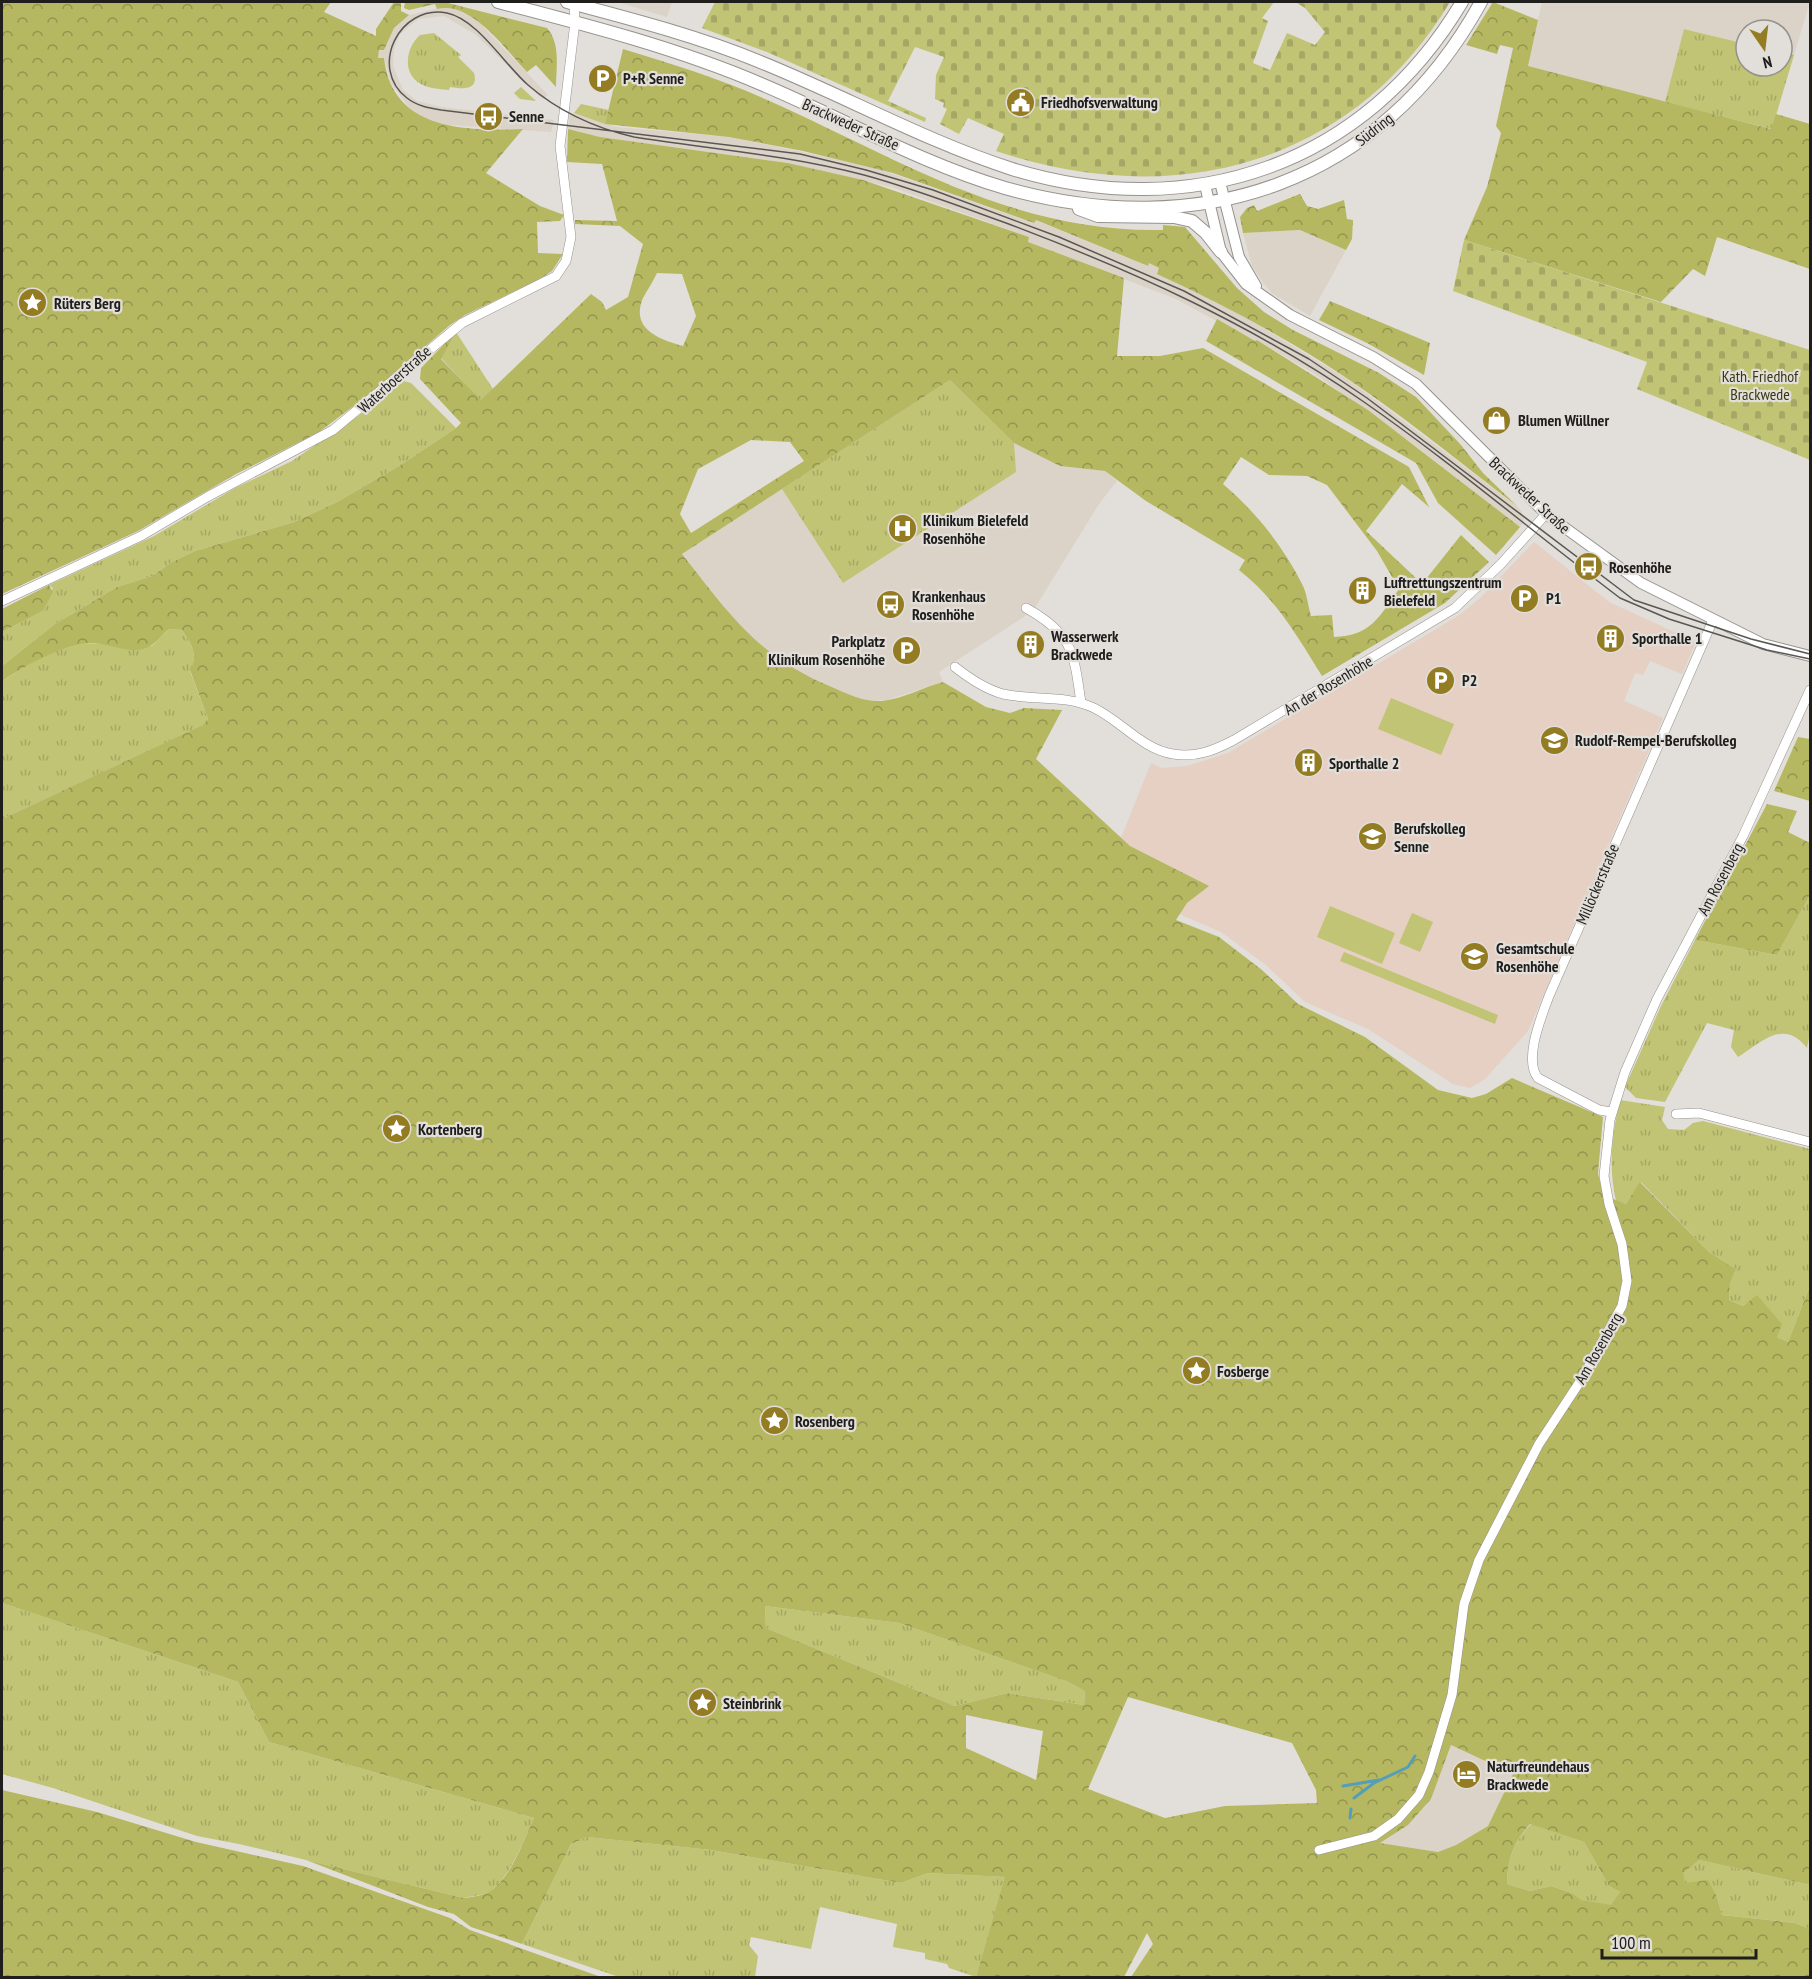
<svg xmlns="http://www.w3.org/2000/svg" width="1812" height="1979" font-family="'PT Sans Narrow',sans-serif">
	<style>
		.built { fill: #dcd3c8 }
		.education { fill: #e5d0c3 }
		.grass { fill: url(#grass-tufts) }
		.forest { fill: url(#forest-crowns); fill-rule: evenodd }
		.cemetery { fill: url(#cemetery-stones) }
		.pitch { fill: #c1c474 }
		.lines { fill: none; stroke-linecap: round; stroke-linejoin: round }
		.stream { stroke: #569dba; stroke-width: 3 }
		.minor-casing { stroke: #96928e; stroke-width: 10 }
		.tertiary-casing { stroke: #96928e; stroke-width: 12 }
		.secondary-casing { stroke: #96928e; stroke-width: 14 }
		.minor { stroke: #fff; stroke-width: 9 }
		.tertiary { stroke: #fff; stroke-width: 10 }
		.secondary { stroke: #fff; stroke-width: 12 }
		.tram { stroke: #595754; stroke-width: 1.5 }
		.labels { text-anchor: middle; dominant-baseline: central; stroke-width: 4.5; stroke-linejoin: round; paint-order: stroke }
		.poi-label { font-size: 16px; font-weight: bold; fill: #1f1e1c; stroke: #e2ded9; text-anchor: start }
		.street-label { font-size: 16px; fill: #1f1e1c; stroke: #e2ded9 }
		.park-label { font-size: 16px; fill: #383913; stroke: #e2ded9 }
	</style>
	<defs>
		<pattern id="grass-tufts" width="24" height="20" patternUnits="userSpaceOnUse" patternTransform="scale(1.5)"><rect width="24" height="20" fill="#c1c474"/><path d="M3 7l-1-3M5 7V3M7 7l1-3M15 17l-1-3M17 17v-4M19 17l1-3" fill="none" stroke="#a5a864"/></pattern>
		<pattern id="forest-crowns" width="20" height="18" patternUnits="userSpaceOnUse" patternTransform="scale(1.5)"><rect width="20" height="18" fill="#b5b860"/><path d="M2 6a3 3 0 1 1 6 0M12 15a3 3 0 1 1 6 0" fill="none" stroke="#93954e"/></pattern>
		<pattern id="cemetery-stones" width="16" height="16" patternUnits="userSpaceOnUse" patternTransform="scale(1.5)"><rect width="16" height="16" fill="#c1c474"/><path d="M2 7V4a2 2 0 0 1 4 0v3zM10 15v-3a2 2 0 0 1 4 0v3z" fill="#a5a864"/></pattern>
	</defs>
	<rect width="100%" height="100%" fill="#e2ded9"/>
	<path class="built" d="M617,2H672L667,17Z
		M1542,2H1810L1794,55L1782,52V30H1746V44L1685,29L1665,102L1527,66Z
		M443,7L462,10L475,18L548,95L542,99L475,34L444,16L418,19L399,35L394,50L393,66L403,90L417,101L441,107L554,120L551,132L435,124L410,109L391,83L384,58H378L379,50H384L394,28L409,15Z
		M574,113L617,127L729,137L870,166L1033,223L1035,220L1147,266L1149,263L1160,268L1158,274L1242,315L1349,380L1517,506L1522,512L1524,521L1520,527L1417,447L1316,375L1257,340L1255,342L1176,299L1027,242L1029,237L891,187L788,163L600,137L568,129L570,115Z
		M1300,230L1346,250L1310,316L1273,294L1263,283L1252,266L1243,233Z
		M950,380L1060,466L1105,471L1117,481L1099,504L1033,611L939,672L943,682L887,700L864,701L809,678L778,659L743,630L682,554Z
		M1451,1745L1513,1774L1488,1826L1456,1845L1438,1852L1379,1843L1408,1825L1431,1799Z"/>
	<path class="education" d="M1534,542L1609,602L1696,642L1682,674L1650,661L1643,675L1635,673L1624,701L1663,718L1528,1031L1485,1079L1470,1088L1453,1084L1368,1029L1305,1002L1266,965L1221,932L1179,914L1187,903L1208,886L1130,846L1121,838L1151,763L1162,768L1187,766L1228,753L1458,616L1480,598Z"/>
	<path class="grass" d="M1684,29L1746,44V66H1782V52L1794,55L1772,129L1665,102Z
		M434,33L461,55L458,57L474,73C479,91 462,89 450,87L449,90C441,89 433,89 425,86C402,78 404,49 420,35Z
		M521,87L536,101L520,99L514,93Z
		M581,104L609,110L605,124L574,113Z
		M456,332L493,389L481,401L441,358Z
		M950,380L1014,443L1016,472L843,583L782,489Z
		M404,381L411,383L456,428L399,466L337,502L294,522L195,551L172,562L152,576L117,587L55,624L2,666V632L43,611L53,588L49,585L154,536L235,488L292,461L358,416Z
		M169,629L182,630C191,643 199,655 190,671L208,719L204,725L2,819V681L44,655L82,643L152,646Z
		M1810,895V1033L1807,1048C1784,1018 1762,1042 1738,1057L1731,1047L1734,1030L1707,1023L1665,1102L1636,1098L1625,1087L1661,1006L1695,940L1777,955Z
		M1620,1100L1665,1107L1662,1120L1668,1129L1684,1130L1693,1123L1703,1121L1810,1149V1286L1788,1342L1777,1337L1757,1296L1743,1306L1729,1300L1730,1284L1736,1269L1709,1252L1641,1182L1626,1204L1616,1201C1608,1166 1612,1134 1620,1100Z
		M2,1603L238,1682L269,1742L534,1818C524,1840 509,1881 487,1893C480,1896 470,1896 464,1898L239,1844L197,1836L53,1788L2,1774Z
		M765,1606L899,1623L1066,1681L1085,1691L1084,1705L1007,1693L955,1706L766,1628Z
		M1531,1824L1584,1842L1609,1886L1620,1892L1611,1906L1580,1900L1572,1893L1551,1886L1530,1891L1507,1884C1508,1858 1513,1843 1531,1824Z
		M587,1837L711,1850L901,1883L928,1873L1006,1877L976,1977L949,1968L947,1964L925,1959V1953L893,1947L897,1924L820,1907L811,1949L751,1937L749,1945L758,1956L755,1977H619L522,1944L571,1844Z
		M1699,1860L1810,1885V1929L1795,1923L1722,1915L1717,1897L1685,1884L1682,1873Z"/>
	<path class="forest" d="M2,2H331L324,12L376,36V29L394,2H401V11L409,15L394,28L384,50H379L378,58H384C392,131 466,131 523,129L486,173L540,206L564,215L560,221L537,222L538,253L563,254L552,271L538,280L465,315L450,325L375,390L319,432L236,474L138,531L2,594Z
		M405,2H444L547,28C561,44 556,68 556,87L536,65L527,72C505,49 471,0 437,9L435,4L409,10L404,8Z
		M1493,2L1538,20L1528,66L1771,129L1776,114L1810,124V269L1717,237L1705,276L1693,269L1661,302L1464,240L1487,187L1501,133L1496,126L1513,48L1500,45L1497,54L1466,45Z
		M623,49C671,64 719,78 765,99C898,158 1011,233 1163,230V225L1185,227L1237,288L1264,312L1293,330L1379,373L1416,397L1461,445L1483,473L1517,506C1453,457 1390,405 1322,362C1269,329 1214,300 1157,274L1159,268L1149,263L1148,266L1036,220L1034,223L893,173L803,151L729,137L605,124Z
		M568,129L600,137L788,163L863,180L1029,237L1028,242L1124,278L1117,356H1160L1203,348L1409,467L1429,507L1402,484L1366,531L1418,580L1426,579L1461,535L1489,562L1445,603L1322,676C1297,636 1277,600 1239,570L1245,560L1146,501L1105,471L1060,466L1014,443L950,380L682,554C732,617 758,657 834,688C850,695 864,702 882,701C902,699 924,687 943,682L986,707L1010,713L1024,708L1062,710L1036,759L1130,846L1209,886L1187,903L1176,920L1219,937L1262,970L1298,1004L1365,1037L1438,1090L1472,1098L1486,1094L1512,1078L1603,1117L1598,1173L1603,1195L1626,1204L1640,1182L1709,1252L1736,1269L1730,1284L1729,1300L1743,1306L1757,1295L1782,1324L1777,1337L1788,1342L1810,1286V1885L1699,1860L1683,1873L1685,1883L1708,1880L1717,1897L1722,1915L1795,1923L1810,1929V1977H1131L1153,1944L1147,1933L1124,1977H976L1005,1877L928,1873L901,1883L711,1850L587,1837L571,1844L522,1944L471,1927L454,1914L428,1907L306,1860L464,1898C471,1897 480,1896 487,1893C511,1880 523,1841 534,1818L269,1742L238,1682L2,1603V819L203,725L208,719L190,670C199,655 191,643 182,630L169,629C163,634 158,641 152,645C132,659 103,638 80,644C51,651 27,665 2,681V666L55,624L117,587L152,576L172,562L195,551L294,522L337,502L399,466L456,428L461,423L420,379L421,368L456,332L441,359L481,400L591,294L602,302L606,310L628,297L643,244L620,226L575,224V220L617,221L602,164L567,162ZM657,273L682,274L696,316L683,346C659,339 630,329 643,298C647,290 653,282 657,273ZM751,440L790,442L804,461L691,533L680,514L698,469ZM1241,457L1269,475L1307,476L1327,485L1377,551L1399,589C1379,617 1371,636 1334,637L1332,615L1311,616C1308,606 1307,593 1302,584C1283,546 1255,511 1223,484ZM765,1606L899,1623L1066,1681L1085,1691L1084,1705L1007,1693L955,1706L766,1628ZM1128,1697L1292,1743L1316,1790L1317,1803L1225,1806L1165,1818L1088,1789ZM966,1715L1043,1731L1036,1780L966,1748ZM1451,1745L1513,1774L1488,1826L1456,1845L1438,1852L1380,1843L1408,1825L1431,1799ZM1530,1824L1584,1842L1609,1886L1620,1892L1611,1905L1581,1900L1572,1893L1551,1886L1530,1891L1507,1884C1508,1858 1513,1843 1530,1824Z
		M1300,194L1307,206L1318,209L1344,200L1347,219L1353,220L1352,239L1346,250L1300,230L1243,233L1240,217L1247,208L1254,205L1257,211Z
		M1330,301L1430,343L1424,375L1367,343L1319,320Z
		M1217,319L1255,341L1257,340L1368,410L1520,527L1496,555L1438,503L1416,463L1206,341Z
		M49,585L53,592L43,611L2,632V609Z
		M1798,737L1810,739V801L1774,791Z
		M1767,804L1797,811L1788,832L1810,843V895L1777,955L1695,940Z
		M2,1790L97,1812L196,1842L303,1866L450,1918L470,1930L601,1977H2Z"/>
	<path class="cemetery" d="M715,2H1274L1262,18L1268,21L1253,63L1270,70L1287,33L1315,45L1325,32L1305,8L1295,2H1450C1351,166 1172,211 996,151L1004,134L968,118L959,134L940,124L947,109L943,107L944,103L935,99L936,75L944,57L915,47L888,101L926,118L925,122L767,52L702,28Z
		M1464,240L1810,350V460L1637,389L1647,362L1453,291Z"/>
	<path class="pitch" d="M1391,698L1454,724L1441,755L1378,729Z
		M1330,906L1395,933L1382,964L1317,937Z
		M1412,913L1433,922L1420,952L1399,943Z
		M1344,952L1498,1015L1495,1024L1340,961Z"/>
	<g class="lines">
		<path class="stream" d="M1343,1786L1379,1780
			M1354,1798L1374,1783L1408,1767L1415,1756
			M1350,1818L1351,1809"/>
		<defs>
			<path id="minor" d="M2,601L141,536L207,497L333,430L462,323L556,276L566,261L571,237L560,146L575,22L574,2
				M1026,608C1073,634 1074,653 1081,703
				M955,667C970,679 985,689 1003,694C1034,701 1064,694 1094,708C1121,721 1142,749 1173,754C1196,758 1215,750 1234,740L1455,608L1501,564L1546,514
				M1611,1112L1599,1110L1538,1078C1523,1060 1542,1015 1549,996L1713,620
				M1676,1114L1699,1113L1810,1142
				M1319,1850L1374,1836L1398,1819L1419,1795L1429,1772L1452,1695L1464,1604L1479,1560L1539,1444L1583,1377L1622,1306L1627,1281L1622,1244L1609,1204L1604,1176L1610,1120L1625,1072L1657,999L1743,836L1810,690"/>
			<path id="tertiary" d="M1220,182L1239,257L1256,286
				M1205,185L1221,252L1246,284L1290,315L1373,357L1416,384L1546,514L1641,583L1763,644L1810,656"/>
			<path id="secondary" d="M498,2C587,25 677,48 761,84C842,118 920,163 1005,188C1200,243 1381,184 1481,2
				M567,2C631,19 697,36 758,61C843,95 925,141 1012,169C1192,224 1365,165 1462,2
				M1079,209L1098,216L1174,217L1192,221L1206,233L1221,252"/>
		</defs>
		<use href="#minor" class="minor-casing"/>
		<use href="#tertiary" class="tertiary-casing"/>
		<use href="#secondary" class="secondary-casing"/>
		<use href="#minor" class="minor"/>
		<use href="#tertiary" class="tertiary"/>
		<use href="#secondary" class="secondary"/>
		<path class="tram" d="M1810,654L1751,639L1634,600L1367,398L1309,359L1184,291L1059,237L933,190L866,170L800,154L441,110C429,108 417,106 407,98C368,68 399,4 447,13C477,19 505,65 528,85C558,111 595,128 634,137C711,149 788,155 864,175C912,188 959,206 1006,223C1131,270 1254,325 1364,402C1452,463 1534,533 1620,598L1669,619L1767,650L1810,659"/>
	</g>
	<defs>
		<symbol id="parking-disc" viewBox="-11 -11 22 22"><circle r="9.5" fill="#947c23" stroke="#e2ded9"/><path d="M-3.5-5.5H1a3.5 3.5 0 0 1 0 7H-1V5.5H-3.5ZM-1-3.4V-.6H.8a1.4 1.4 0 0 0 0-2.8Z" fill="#fff"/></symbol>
		<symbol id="civic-disc" viewBox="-11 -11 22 22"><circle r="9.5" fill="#947c23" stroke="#e2ded9"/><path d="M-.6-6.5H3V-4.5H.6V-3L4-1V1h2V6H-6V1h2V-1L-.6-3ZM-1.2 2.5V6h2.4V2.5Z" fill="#fff"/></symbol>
		<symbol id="bus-disc" viewBox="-11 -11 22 22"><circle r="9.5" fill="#947c23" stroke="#e2ded9"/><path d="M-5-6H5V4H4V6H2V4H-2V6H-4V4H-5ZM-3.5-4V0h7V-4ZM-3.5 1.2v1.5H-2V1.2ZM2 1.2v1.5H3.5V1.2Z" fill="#fff"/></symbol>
		<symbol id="sight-disc" viewBox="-11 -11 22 22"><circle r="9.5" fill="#947c23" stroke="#e2ded9"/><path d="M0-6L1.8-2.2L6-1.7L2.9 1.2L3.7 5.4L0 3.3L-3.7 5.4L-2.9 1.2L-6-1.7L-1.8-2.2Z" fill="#fff"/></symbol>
		<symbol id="shop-disc" viewBox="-11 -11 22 22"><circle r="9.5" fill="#947c23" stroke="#e2ded9"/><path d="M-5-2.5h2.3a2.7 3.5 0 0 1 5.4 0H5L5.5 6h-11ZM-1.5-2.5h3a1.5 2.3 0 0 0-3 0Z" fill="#fff"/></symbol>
		<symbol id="hospital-disc" viewBox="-11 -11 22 22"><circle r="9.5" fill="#947c23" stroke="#e2ded9"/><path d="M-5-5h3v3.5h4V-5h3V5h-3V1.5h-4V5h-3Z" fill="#fff"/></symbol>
		<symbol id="building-disc" viewBox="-11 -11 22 22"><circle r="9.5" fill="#947c23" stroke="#e2ded9"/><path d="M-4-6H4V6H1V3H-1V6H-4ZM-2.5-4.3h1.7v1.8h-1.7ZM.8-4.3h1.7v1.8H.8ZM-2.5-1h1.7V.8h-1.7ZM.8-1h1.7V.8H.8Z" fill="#fff"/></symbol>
		<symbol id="university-disc" viewBox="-11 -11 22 22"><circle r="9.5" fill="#947c23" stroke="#e2ded9"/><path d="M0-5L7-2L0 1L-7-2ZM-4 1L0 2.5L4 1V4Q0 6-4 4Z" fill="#fff"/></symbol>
		<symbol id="school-disc" viewBox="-11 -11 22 22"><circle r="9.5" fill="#947c23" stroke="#e2ded9"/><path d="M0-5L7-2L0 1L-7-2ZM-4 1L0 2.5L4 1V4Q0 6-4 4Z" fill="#fff"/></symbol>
		<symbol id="hotel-disc" viewBox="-11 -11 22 22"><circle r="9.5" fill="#947c23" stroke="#e2ded9"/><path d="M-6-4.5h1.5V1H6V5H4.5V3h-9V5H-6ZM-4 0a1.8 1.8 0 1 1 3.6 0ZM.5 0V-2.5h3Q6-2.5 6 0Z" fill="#fff"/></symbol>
	</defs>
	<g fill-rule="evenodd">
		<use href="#parking-disc" x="586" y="62" width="33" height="33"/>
		<use href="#civic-disc" x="1004" y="86" width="33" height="33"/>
		<use href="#bus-disc" x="472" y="100" width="33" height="33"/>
		<use href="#sight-disc" x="16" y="286" width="33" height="33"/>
		<use href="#shop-disc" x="1480" y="404" width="33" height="33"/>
		<use href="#hospital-disc" x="886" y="512" width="33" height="33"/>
		<use href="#bus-disc" x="1572" y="550" width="33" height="33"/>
		<use href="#building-disc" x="1346" y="574" width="33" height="33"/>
		<use href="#parking-disc" x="1508" y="582" width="33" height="33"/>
		<use href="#bus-disc" x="874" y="588" width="33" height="33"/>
		<use href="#building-disc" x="1594" y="622" width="33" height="33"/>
		<use href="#building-disc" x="1014" y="628" width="33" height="33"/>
		<use href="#parking-disc" x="890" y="634" width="33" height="33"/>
		<use href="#parking-disc" x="1424" y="664" width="33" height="33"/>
		<use href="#university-disc" x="1538" y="724" width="33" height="33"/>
		<use href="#building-disc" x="1292" y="746" width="33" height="33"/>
		<use href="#university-disc" x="1356" y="820" width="33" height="33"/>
		<use href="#school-disc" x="1458" y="940" width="33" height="33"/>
		<use href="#sight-disc" x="380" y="1112" width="33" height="33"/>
		<use href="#sight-disc" x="1180" y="1354" width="33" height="33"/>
		<use href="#sight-disc" x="758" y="1404" width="33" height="33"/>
		<use href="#sight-disc" x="686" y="1686" width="33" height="33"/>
		<use href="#hotel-disc" x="1450" y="1758" width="33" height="33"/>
	</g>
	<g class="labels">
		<g class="poi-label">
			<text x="623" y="78">P+R Senne</text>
			<text x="1041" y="102">Friedhofsverwaltung</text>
			<text x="509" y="116">Senne</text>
			<text x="54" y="303">Rüters Berg</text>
			<text x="1518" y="420">Blumen Wüllner</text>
			<text x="923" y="520">Klinikum Bielefeld<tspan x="923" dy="18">Rosenhöhe</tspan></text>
			<text x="1609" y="567">Rosenhöhe</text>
			<text x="1384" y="582">Luftrettungszentrum<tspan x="1384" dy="18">Bielefeld</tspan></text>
			<text x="912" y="596">Krankenhaus<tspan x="912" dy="18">Rosenhöhe</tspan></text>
			<text x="1546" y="598">P1</text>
			<text x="1051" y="636">Wasserwerk<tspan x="1051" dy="18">Brackwede</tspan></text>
			<text x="1632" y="638">Sporthalle 1</text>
			<text x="885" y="641" text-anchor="end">Parkplatz<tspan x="885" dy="18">Klinikum Rosenhöhe</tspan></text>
			<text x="1462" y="680">P2</text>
			<text x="1575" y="740">Rudolf-Rempel-Berufskolleg</text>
			<text x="1329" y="763">Sporthalle 2</text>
			<text x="1394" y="828">Berufskolleg<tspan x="1394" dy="18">Senne</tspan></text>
			<text x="1496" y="948">Gesamtschule<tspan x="1496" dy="18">Rosenhöhe</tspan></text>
			<text x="418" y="1129">Kortenberg</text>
			<text x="1217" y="1371">Fosberge</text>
			<text x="795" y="1421">Rosenberg</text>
			<text x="723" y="1703">Steinbrink</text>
			<text x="1487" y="1766">Naturfreundehaus<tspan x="1487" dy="18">Brackwede</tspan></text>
		</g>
		<g class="street-label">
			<text transform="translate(851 124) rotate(24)">Brackweder Straße</text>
			<text transform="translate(1374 129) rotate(-38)">Südring</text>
			<text transform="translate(394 379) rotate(-42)">Waterboerstraße</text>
			<text transform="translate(1530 495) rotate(43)">Brackweder Straße</text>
			<text transform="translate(1328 685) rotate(-31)">An der Rosenhöhe</text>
			<text transform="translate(1720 879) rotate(-62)">Am Rosenberg</text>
			<text transform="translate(1597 884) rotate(-67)">Millöckerstraße</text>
			<text transform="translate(1598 1348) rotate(-60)">Am Rosenberg</text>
		</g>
		<g class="park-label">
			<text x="1760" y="376">Kath. Friedhof<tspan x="1760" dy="18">Brackwede</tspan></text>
		</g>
	</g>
	<rect width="1812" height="1979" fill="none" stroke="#1f1e1c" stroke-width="6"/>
	<g transform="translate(1764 48) rotate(166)"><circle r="28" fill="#e2ded9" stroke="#94918d" stroke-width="1.5"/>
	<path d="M0-4.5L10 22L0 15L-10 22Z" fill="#947c23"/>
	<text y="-9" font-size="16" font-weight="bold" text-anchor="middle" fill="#1f1e1c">N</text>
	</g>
	<path d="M1602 1949v9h154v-9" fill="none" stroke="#1f1e1c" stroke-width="3"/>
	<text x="1611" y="1949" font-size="18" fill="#1f1e1c" stroke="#e2ded9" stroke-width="4.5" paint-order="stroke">100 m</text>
</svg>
